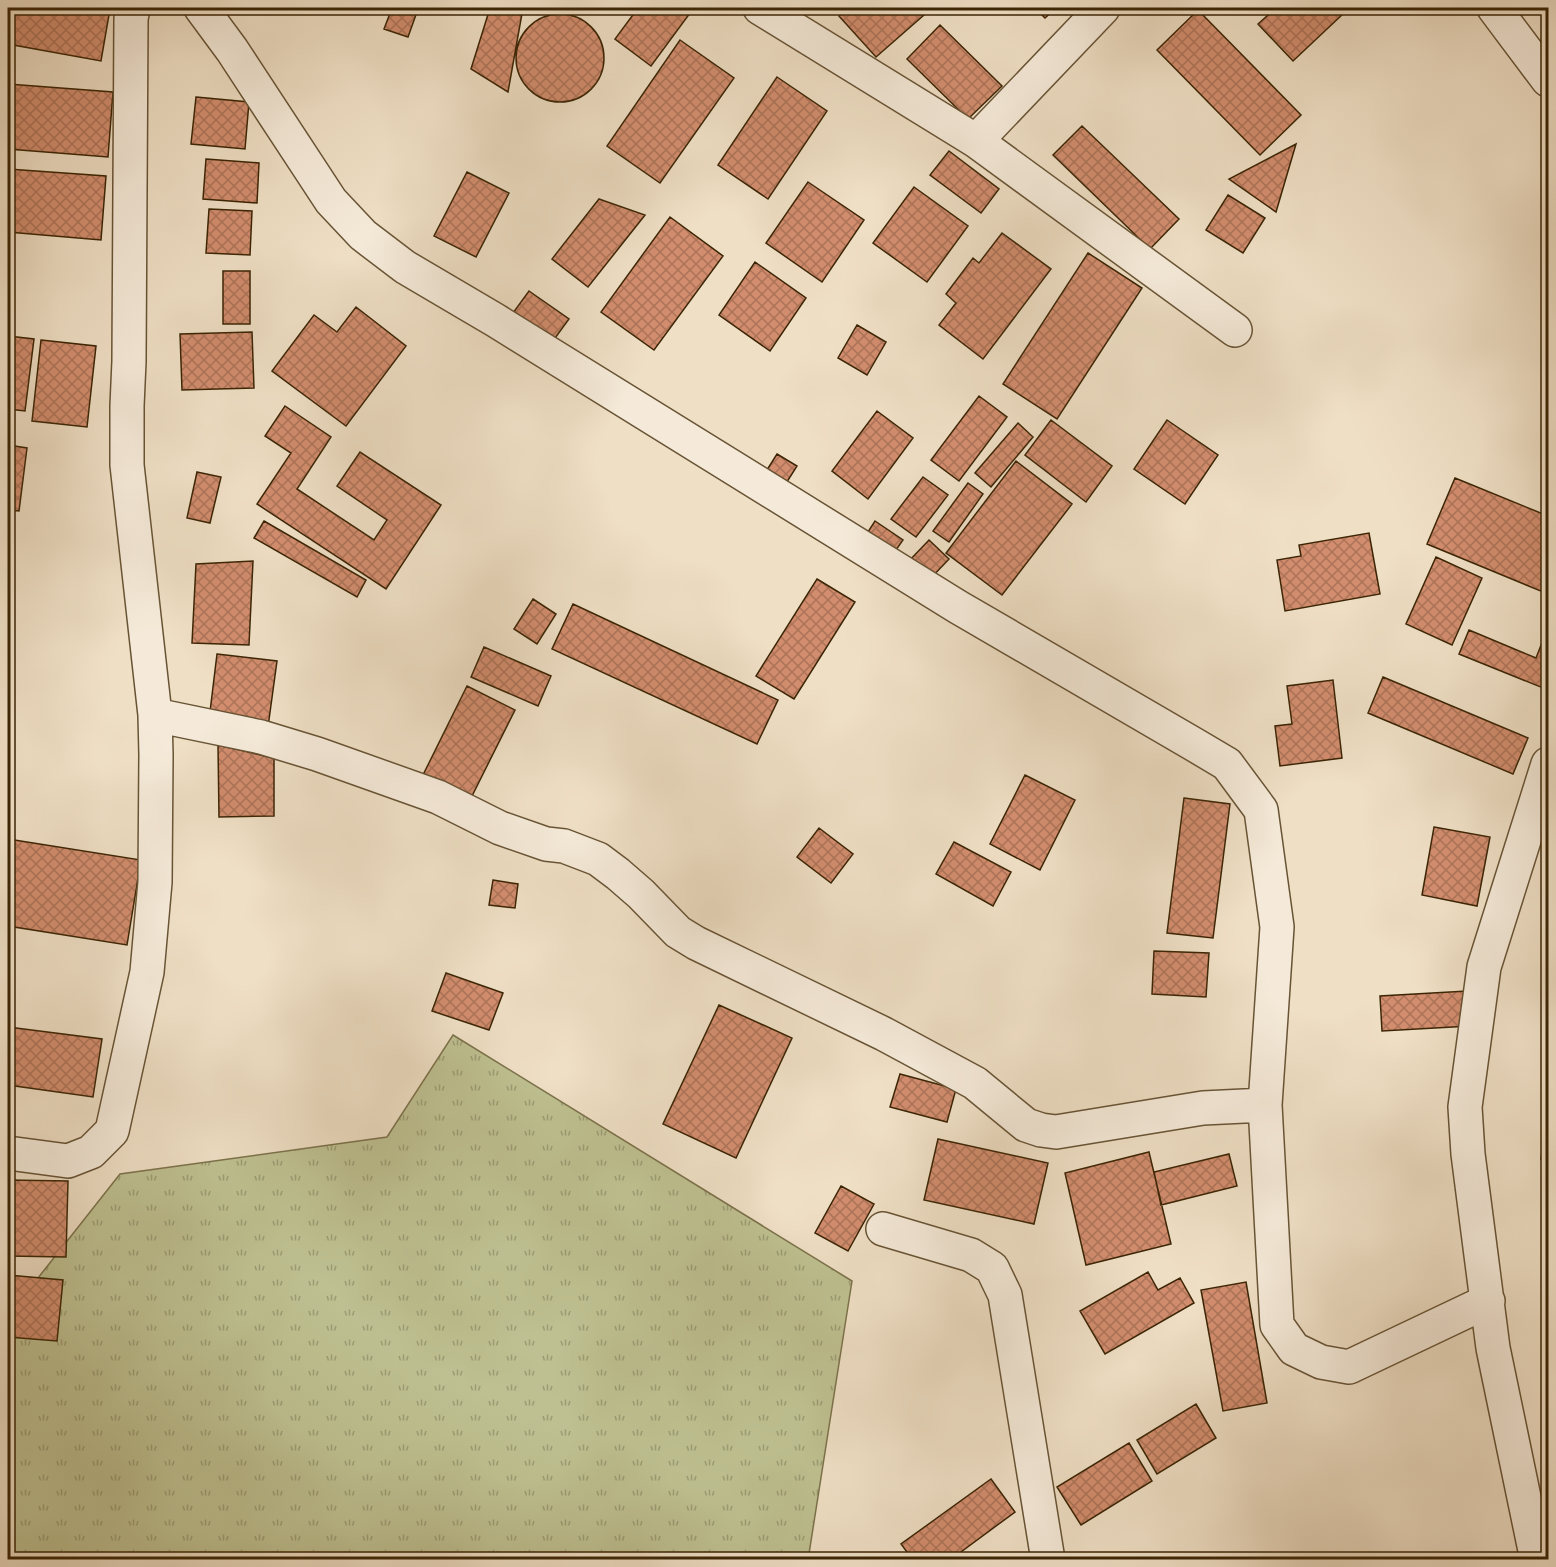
<svg xmlns="http://www.w3.org/2000/svg" width="1556" height="1567" font-family="'Old Standard TT',serif">
	<style>
		.grass { fill: url(#grass-tufts); stroke: #7c724b; stroke-width: 1.5 }
		.building { fill: url(#building-cross-hatch); stroke: #3b2505; stroke-width: 1.5 }
		.lines { fill: none; stroke-linecap: round; stroke-linejoin: round }
		.street-casing { stroke: #685435; stroke-width: 36 }
		.street { stroke: #f5ead9; stroke-width: 33 }
	</style>
	<defs>
		<pattern id="grass-tufts" width="24" height="20" patternUnits="userSpaceOnUse" patternTransform="scale(1.5)"><rect width="24" height="20" fill="#bec091"/><path d="M3 7l-1-3M5 7V3M7 7l1-3M15 17l-1-3M17 17v-4M19 17l1-3" fill="none" stroke="#9c9c74"/></pattern>
		<pattern id="building-cross-hatch" width="8" height="8" patternUnits="userSpaceOnUse" patternTransform="scale(1.5)"><rect width="8" height="8" fill="#d28d6e"/><path d="M0 0l8 8M0 8l8-8" fill="none" stroke="#ac7358"/></pattern>
	</defs>
	<rect width="100%" height="100%" fill="#efdfc5"/>
	<filter id="stains"><feTurbulence type="fractalNoise" baseFrequency=".00333" numOctaves="4"/><feColorMatrix values="0 0 0 0 .2 0 0 0 0 .09 0 0 0 0 .02 0 0 0 .5 -.17"/></filter>
	<radialGradient id="worn" r=".72"><stop offset=".6" stop-color="#630" stop-opacity="0"/><stop offset="1" stop-color="#630" stop-opacity=".3"/></radialGradient>
	<path class="grass" d="M453,1035L852,1281L808,1560L8,1559V1316L120,1174L387,1137Z"/>
	<path class="building" d="M8,8H99L110,9L101,61L8,44Z
		M392,8H412L418,9L408,37L384,29Z
		M490,8H523L508,92L471,69Z
		M638,8H691L693,9L651,66L615,39Z
		M849,8H932L876,57L839,16Z
		M1035,8H1056L1045,18Z
		M1276,8H1339L1344,13L1293,61L1258,24Z
		M1198,10L1301,115L1260,155L1157,50Z
		M516 58a44 44 0 1 1 88 0a44 44 0 1 1-88 0Z
		M940,25L1002,86L968,119L907,59Z
		M680,40L734,78L660,183L607,146Z
		M777,77L827,111L768,199L718,165Z
		M8,84L113,92L108,157L8,149Z
		M196,97L249,102L245,149L191,144Z
		M1082,126L1179,219L1150,249L1053,155Z
		M1296,144L1276,212L1229,179Z
		M949,151L999,189L981,213L930,175Z
		M206,159L259,163L257,203L203,199Z
		M8,169L106,176L101,240L8,232Z
		M467,172L509,193L476,257L434,236Z
		M808,182L864,220L822,282L766,243Z
		M914,187L968,226L927,282L873,243Z
		M1228,195L1265,218L1243,253L1206,230Z
		M599,199L645,215L588,287L552,259Z
		M209,209L252,211L250,255L206,253Z
		M670,217L723,256L654,350L601,312Z
		M1002,233L1051,269L983,359L939,325L956,303L946,294L973,258L979,263Z
		M1088,253L1142,288L1057,419L1003,384Z
		M755,262L806,298L770,351L719,315Z
		M223,271H250V324H223Z
		M529,291L569,319L550,345L510,317Z
		M356,307L406,346L346,426L272,371L314,315L337,332Z
		M857,325L886,342L867,375L838,358Z
		M252,332L254,388L182,390L180,334Z
		M8,336L34,339L25,411L8,409Z
		M41,340L96,346L87,427L32,421Z
		M979,396L1007,417L959,481L931,460Z
		M285,406L331,437L297,489L374,540L387,520L337,486L360,452L441,505L386,589L257,504L291,453L265,436Z
		M877,411L913,438L868,499L832,471Z
		M1051,420L1112,466L1086,502L1025,455Z
		M1167,420L1218,455L1185,504L1134,469Z
		M1018,423L1033,437L991,487L975,473Z
		M8,445L27,448L19,511L8,510Z
		M777,454L797,466L785,485L765,473Z
		M1016,461L1072,504L1002,595L946,553Z
		M197,472L221,477L210,523L187,518Z
		M923,477L948,495L916,537L891,519Z
		M1455,478L1548,516V594L1427,544Z
		M968,483L983,494L949,542L933,531Z
		M264,521L366,580L357,597L254,538Z
		M875,521L903,540L891,557L864,538Z
		M1369,533L1380,594L1285,611L1277,560L1301,556L1299,545Z
		M929,540L949,559L928,581L908,562Z
		M1436,557L1482,578L1452,645L1406,624Z
		M253,561L249,645L192,643L196,564Z
		M817,579L855,602L794,699L756,676Z
		M533,599L556,614L537,644L514,629Z
		M573,604L778,700L757,744L552,649Z
		M1469,630L1536,658L1545,635L1548,637V690L1459,654Z
		M484,647L551,676L538,706L471,677Z
		M217,654L277,661L268,727L209,720Z
		M1383,677L1528,738L1513,774L1368,713Z
		M1333,680L1342,758L1280,766L1275,726L1292,724L1287,686Z
		M467,686L515,710L469,802L421,779Z
		M218,745L274,758V816L219,817Z
		M1025,775L1075,800L1040,870L990,844Z
		M1184,798L1230,804L1213,938L1167,933Z
		M1434,827L1490,837L1477,906L1422,895Z
		M819,828L853,854L831,883L797,857Z
		M8,839L141,860L127,945L8,926Z
		M954,842L1011,872L993,906L936,874Z
		M493,880L518,884L515,908L489,905Z
		M1154,951L1209,953L1206,997L1152,994Z
		M446,973L503,993L489,1030L432,1011Z
		M1467,991L1470,1026L1382,1031L1380,996Z
		M719,1005L792,1038L736,1158L663,1124Z
		M8,1027L102,1039L93,1097L8,1085Z
		M900,1074L956,1089L947,1122L890,1107Z
		M1546,1115H1548V1160L1541,1159Z
		M938,1139L1048,1163L1034,1224L924,1200Z
		M1149,1152L1171,1244L1086,1265L1065,1173Z
		M1229,1154L1237,1186L1161,1205L1154,1172Z
		M8,1180L68,1181L66,1257L8,1256Z
		M841,1186L874,1204L848,1251L815,1233Z
		M1148,1272L1158,1290L1180,1278L1194,1303L1105,1354L1080,1311Z
		M8,1275L63,1280L57,1341L8,1337Z
		M1246,1282L1267,1403L1223,1411L1201,1290Z
		M1196,1404L1216,1438L1157,1474L1137,1440Z
		M1129,1443L1152,1481L1081,1525L1057,1487Z
		M991,1479L1015,1512L950,1560H913L901,1544Z"/>
	<g class="lines">
		<defs>
			<path id="street" d="M201,8L232,50L331,201L363,235L405,267L495,320L958,607L1195,745L1227,764L1261,810L1277,927L1265,1105L1277,1325L1294,1349L1321,1362L1349,1367L1488,1301
				M760,8L976,141L1235,330
				M1494,8L1548,80
				M976,141L1103,8
				M155,715L261,737L317,754L438,797L500,828L546,844L564,846L598,859L618,874L641,894L678,932L696,943L884,1034L975,1083L1026,1125L1041,1130L1056,1132L1203,1108L1265,1105
				M8,1153L68,1161L91,1152L112,1131L147,972L155,882L156,755L155,715L127,465V406L129,361L131,19L133,8
				M883,1229L971,1255L992,1268L1005,1295L1048,1560
				M1537,1560L1493,1348L1468,1154L1465,1107L1484,967L1548,764"/>
		</defs>
		<use href="#street" class="street-casing"/>
		<use href="#street" class="street"/>
	</g>
	<rect width="1556" height="1567" fill="none" stroke="#efdfc5" stroke-width="30"/>
	<rect x="9" y="9" width="1538" height="1549" fill="none" stroke="#3b2505" stroke-width="3"/>
	<rect x="15" y="15" width="1526" height="1537" fill="none" stroke="#3b2505" stroke-width="1.5"/>
	<rect width="100%" height="100%" filter="url(#stains)"/>
	<rect width="100%" height="100%" fill="url(#worn)"/>
</svg>
